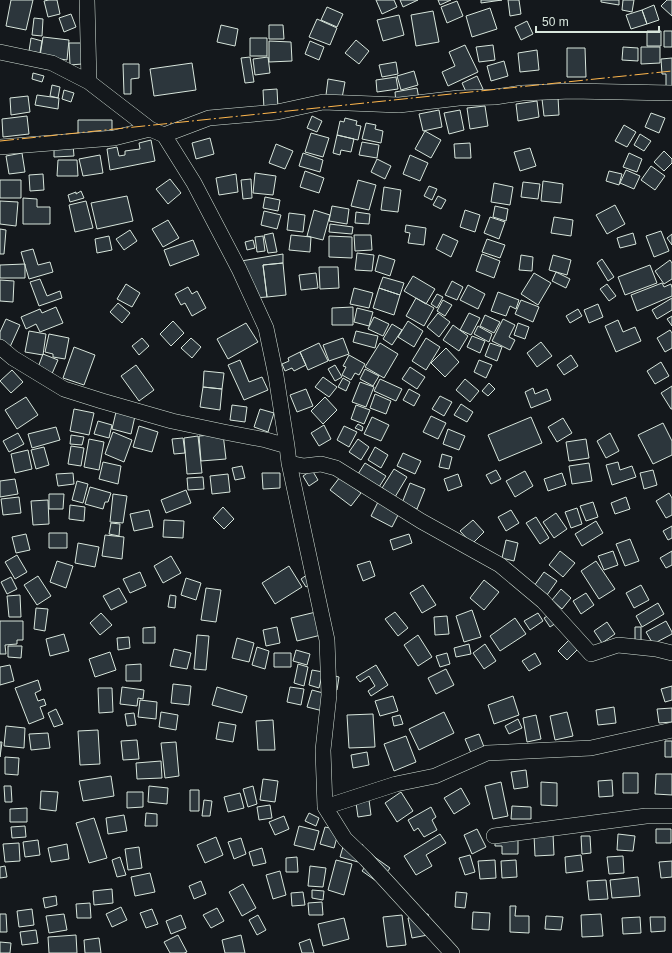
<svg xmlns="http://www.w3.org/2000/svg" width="672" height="953" font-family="Helvetica,sans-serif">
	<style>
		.building { fill: #2c363c; stroke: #d8e6dc }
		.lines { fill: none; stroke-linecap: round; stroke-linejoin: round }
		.minor-casing { stroke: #d8e6dc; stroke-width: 16 }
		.minor { stroke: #14181c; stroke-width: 15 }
		.power { stroke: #ffb74d; stroke-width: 1; stroke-dasharray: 14 3 2 3; stroke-linecap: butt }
	</style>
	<rect width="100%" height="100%" fill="#14181c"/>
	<path class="building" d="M11,0H33L26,30L6,26Z
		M49,0H57L60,14L48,17L44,1Z
		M376,0H394L397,7L382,14Z
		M400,0H418L403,7Z
		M438,0H451L440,5Z
		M481,0H502L481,3Z
		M508,0H519L521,14L510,16Z
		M601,0H619V5L601,2Z
		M623,0H634L632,12L622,10Z
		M667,0H672V16L661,6Z
		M457,1L463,16L447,23L441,7Z
		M654,5L659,20L647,24L642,10Z
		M327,7L343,14L337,27L321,20Z
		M490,8L497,29L472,37L466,16Z
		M642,10L647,24L631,29L626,15Z
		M433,11L439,42L416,46L411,15Z
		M71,14L76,27L64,32L59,18Z
		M399,15L404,35L383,41L377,20Z
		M34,18L43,19L42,36L32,35Z
		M317,19L337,28L330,45L309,37Z
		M527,21L533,34L521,40L515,27Z
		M221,25L238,29L235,46L217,42Z
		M269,25H283L284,39H269Z
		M647,31H661V46H647Z
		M664,31H672V47H664Z
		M43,37L69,40L67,60L40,56Z
		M31,38L42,41L40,53L29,51Z
		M250,38H267V56H250Z
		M356,40L369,51L359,64L345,53Z
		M269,41L291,42L292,61L269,62Z
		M310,41L324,47L319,60L305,54Z
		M69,43H81L82,64L70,65Z
		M465,45L478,72L448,86L442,72L455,66L449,52Z
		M493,45L495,60L479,62L476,47Z
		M623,47L638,48V61L622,60Z
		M641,47H660V63L641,64Z
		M567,48H585L586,77H567Z
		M537,50L539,70L520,72L518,53Z
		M250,57L254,82L245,83L241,58Z
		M268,57L270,73L255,75L253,59Z
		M672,58V88H666V74H662L661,59Z
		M504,61L508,76L491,81L487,66Z
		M396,62L398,74L382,77L379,65Z
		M192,63L196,90L154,96L150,69Z
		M123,64H139V78L131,79V94H124Z
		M414,71L418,85L401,90L397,76Z
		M33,73L44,76L42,82L32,79Z
		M477,76L483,89L468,96L462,83Z
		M396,77L398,89L377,92L376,80Z
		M328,79L345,82L342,98L326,95Z
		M52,85L60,87L58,98L50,96Z
		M417,88L419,99L396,103L395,92Z
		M277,89L278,108L264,109L263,90Z
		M64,90L74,93L71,102L62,99Z
		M37,95L59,98L58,109L35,105Z
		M28,96L30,112L11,115L10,98Z
		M558,97L559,115L544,116L542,99Z
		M537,101L539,117L518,121L516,104Z
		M485,106L488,126L470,129L467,108Z
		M439,110L442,127L423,131L419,114Z
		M460,110L464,130L449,134L444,113Z
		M651,113L665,118L659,133L645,127Z
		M27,116L29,134L3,137L2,119Z
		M312,116L322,121L317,132L307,128Z
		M345,118L357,121L356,125L361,126L358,140L337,135L340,121L344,122Z
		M78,120H112V135L78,136Z
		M366,123L376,125L375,129L383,131L381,143L362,139Z
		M624,125L636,132L627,147L615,141Z
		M425,131L441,140L431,158L415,149Z
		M311,133L329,138L323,157L305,152Z
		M640,134L651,141L644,151L634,145Z
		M337,135L354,139L351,152L341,150L340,155L333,153Z
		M210,138L214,154L196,159L192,143Z
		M151,140L155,161L110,170L107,149L117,147L119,156L125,155V151L140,149L139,143Z
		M362,142L379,145L377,158L359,155Z
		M470,143L471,158H455L454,144Z
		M276,144L293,151L285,169L269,163Z
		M54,145H73L74,156L54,157Z
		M530,148L536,166L520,171L514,152Z
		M664,151L672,159V163L664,171L654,162Z
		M22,153L25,172L9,174L6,156Z
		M303,153L323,160L320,172L299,166Z
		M629,153L642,159L637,172L623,167Z
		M100,155L103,173L83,176L79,159Z
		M410,155L428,163L420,181L403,174Z
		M377,159L391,166L385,179L371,172Z
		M58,160H77L78,176H57Z
		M651,166L665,176L655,190L641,180Z
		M626,170L640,176L634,189L620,183Z
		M305,171L324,178L319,193L300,187Z
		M609,171L622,174L619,185L606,181Z
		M255,173L276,176L273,195L253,193Z
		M43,174L44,190L30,191L29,175Z
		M236,174L238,192L219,195L216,178Z
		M170,179L181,193L168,204L156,189Z
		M251,179L252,198L243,199L241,180Z
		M0,180H21V198H0Z
		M358,180L376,185L369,210L351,206Z
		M543,181L563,184L561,203L541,201Z
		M523,182L540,184L538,199L521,197Z
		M494,183L513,187L510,205L491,202Z
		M429,186L437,189L432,200L424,196Z
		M384,187L401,190L398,212L381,210Z
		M81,191L84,198L70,202L68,195L76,192V194Z
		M127,196L133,221L97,229L91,203Z
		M438,196L446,200L441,209L433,205Z
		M265,197L280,200L278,211L263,208Z
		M23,198L37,199V207H50V224H23Z
		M0,201L18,202L16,226L0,224Z
		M86,201L93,228L75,232L69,205Z
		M615,205L625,224L607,234L596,215Z
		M332,206L349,209L347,224L329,221Z
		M495,206L508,209L506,221L493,217Z
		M314,210L330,215L323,240L307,236Z
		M465,210L480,215L475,232L460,227Z
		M264,211L281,215L277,229L261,225Z
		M356,212L370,214L369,224L355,223Z
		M289,213L305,215L303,232L287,230Z
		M490,217L505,222L499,239L484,233Z
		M554,217L573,220L571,236L551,233Z
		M168,220L179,238L163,247L152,229Z
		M330,224L353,227L352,234L329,232Z
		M406,225L426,228L424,245L408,243L410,233L405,232Z
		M0,229L6,230L4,254H0Z
		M130,230L137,241L124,250L116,239Z
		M661,231L669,251L654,257L646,236Z
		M273,233L277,252L268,253L264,235Z
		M633,233L636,244L620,248L617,238Z
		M443,234L458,241L451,257L436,249Z
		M672,234V245L667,238Z
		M291,235L311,237L310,252L289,250Z
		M354,235H371L372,250L355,251Z
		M109,236L112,250L97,253L95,239Z
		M263,236L265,251L257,252L255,237Z
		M329,236L352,237V258L329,257Z
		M487,239L505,245L500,258L482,252Z
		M193,240L199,255L170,266L164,250Z
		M253,240L255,248L247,250L245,242Z
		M33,249L38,265L50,262L53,272L29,279L21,252Z
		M357,253L374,255L372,271L355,270Z
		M283,254V263L263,265L267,297L254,298L241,261Z
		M482,254L500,261L494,278L476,271Z
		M379,255L395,260L390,276L375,271Z
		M521,255L533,257L532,271L519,270Z
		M553,255L571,260L567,275L549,270Z
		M602,259L614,277L608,281L597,263Z
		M670,260L672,263V279L664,284L655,271Z
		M283,263L286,295L267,297L263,265Z
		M25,264V278H0V265Z
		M650,265L657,283L625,295L618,277Z
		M319,267H338L339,288L320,289Z
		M556,272L570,279L566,288L552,281Z
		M316,273L318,288L301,290L299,275Z
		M534,273L551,283L538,305L521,294Z
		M413,276L435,289L426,304L404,291Z
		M383,277L404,283L400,295L379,288Z
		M40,279L47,296L60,291L62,298L39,306L30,282Z
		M0,280L14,281L13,302L0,301Z
		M452,281L463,287L457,300L445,295Z
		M662,283L664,287L671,284L672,288V296L637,311L631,295Z
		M126,284L140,293L132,307L117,299Z
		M607,284L616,296L609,301L600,289Z
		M468,285L485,294L478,309L460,300Z
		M188,287L192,294L197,291L206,308L192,316L185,303L181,305L175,294Z
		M354,288L373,293L369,308L350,304Z
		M379,288L400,295L394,315L373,308Z
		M498,292L519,300L516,309L510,306L506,316L491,311Z
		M437,294L443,297L437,308L431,304Z
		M416,298L434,308L424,326L406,316Z
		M672,298V310L657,319L652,310Z
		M443,300L452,305L445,316L437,311Z
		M521,300L539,307L533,322L515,314Z
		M118,303L130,313L122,323L110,312Z
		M598,304L603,317L589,323L584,310Z
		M56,307L63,323L40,332L36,324L26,329L21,317L40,309L42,313Z
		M353,307V325H332V308Z
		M357,308L373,312L369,326L354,322Z
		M578,309L582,316L570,323L566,316Z
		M438,313L450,322L439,337L427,327Z
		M469,313L480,318L471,335L460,330Z
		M485,315L500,322L494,333L480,326Z
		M672,316V326L667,319Z
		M374,317L389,324L383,336L368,329Z
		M6,319L20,325L10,347L0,343V332Z
		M503,319L515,325L509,337L515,340L510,350L492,341Z
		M618,320L623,332L635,327L641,341L616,352L605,326Z
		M173,321L184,333L171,346L160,334Z
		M408,321L423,331L414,347L398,337Z
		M246,323L258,342L228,359L217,339Z
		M518,323L529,327L525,339L514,335Z
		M392,324L402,330L392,345L383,339Z
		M453,325L468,336L459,351L443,340Z
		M478,326L492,334L489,342L474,334Z
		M670,330L672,333V348L665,352L657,338Z
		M29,331L46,334L43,355L25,352Z
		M356,331L378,336L375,348L353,342Z
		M49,334L69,338L65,359L53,357V354L45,352Z
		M472,336L485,341L480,353L467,347Z
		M142,338L149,346L139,355L132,346Z
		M191,338L201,347L192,358L181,348Z
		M343,338L349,354L329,361L323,345Z
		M426,338L440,347L426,370L412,361Z
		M541,342L552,356L537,367L527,353Z
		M319,343L328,361L308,370L300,352Z
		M380,343L398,354L384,378L365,367Z
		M490,343L502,347L497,361L485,356Z
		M74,347L95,355L84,385L63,378Z
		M446,348L459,362L445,377L431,363Z
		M300,352L306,365L294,371L292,368L285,371L282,364L289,361L288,358Z
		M43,354L58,360L51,376L37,370Z
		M349,355L365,364L359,375L355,373L351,380L342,375L346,367L343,366Z
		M571,355L578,366L564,375L557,365Z
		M240,360L249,382L262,377L268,390L244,400L228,365Z
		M479,360L492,365L486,378L474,372Z
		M661,362L669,376L655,384L647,371Z
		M136,365L154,390L139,401L121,376Z
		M335,365L342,377L335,381L328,369Z
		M410,367L425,377L417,389L402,379Z
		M365,369L379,376L373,386L360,379Z
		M12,370L23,382L11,393L0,381Z
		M204,371L224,373L222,389L203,387Z
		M323,377L337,387L329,397L315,387Z
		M343,378L350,382L346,391L338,387Z
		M380,379L402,389L396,401L374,391Z
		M465,379L479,391L470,402L456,390Z
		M360,382L374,387L366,407L352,402Z
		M489,383L495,389L488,396L482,391Z
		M672,386V409H671L661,393Z
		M203,387L222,389L220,410L200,407Z
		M533,388L535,394L547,389L551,400L531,408L525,392Z
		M306,389L313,406L297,412L290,395Z
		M409,389L420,395L414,406L403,400Z
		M375,394L391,401L386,414L370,408Z
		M440,396L452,402L444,416L432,409Z
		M26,397L38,415L17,429L5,410Z
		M325,397L337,410L323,424L311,411Z
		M461,404L473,412L467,422L454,415Z
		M232,405L247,407L245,422L230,420Z
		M356,405L370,410L364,424L351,419Z
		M74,409L94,413L89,435L70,431Z
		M260,409L274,413L268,432L254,427Z
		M116,412L135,416L131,434L112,429Z
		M431,416L446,423L438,439L423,432Z
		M372,417L389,425L381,441L364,434Z
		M531,417L542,443L499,461L488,435Z
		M563,418L572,433L557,442L548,427Z
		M98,421L112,425L109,438L94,434Z
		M663,423L672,441V455L653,464L638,435Z
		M358,424L363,427L362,431L355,428Z
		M324,425L331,439L319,446L311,433Z
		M139,426L158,432L152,452L133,447Z
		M344,426L357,432L349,447L337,440Z
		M56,427L60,440L32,448L28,434Z
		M448,429L465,436L459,450L443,444Z
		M113,432L132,440L124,462L105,454Z
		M18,433L24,444L9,452L3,441Z
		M610,433L619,451L606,458L597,441Z
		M223,434L226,459L201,461L199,436Z
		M71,435L84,437L82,445L70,444Z
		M198,436L202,473L187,474L184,438Z
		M183,438L185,453L174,454L172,439Z
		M89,439L104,442L99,470L84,467Z
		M358,439L369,447L361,460L349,452Z
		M586,439L589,458L569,461L566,442Z
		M71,446L84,448L81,466L68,464Z
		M44,447L49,465L36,469L31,450Z
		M375,447L388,455L381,468L368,460Z
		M28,450L32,469L15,473L11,454Z
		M403,453L421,461L415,474L397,466Z
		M442,454L452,457L449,469L439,467Z
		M103,462L121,466L118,484L99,479Z
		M618,462L620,470L632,466L636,477L612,485L606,465Z
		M365,463L386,476L379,487L358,474Z
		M589,463L592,481L572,484L569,466Z
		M242,466L245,478L235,480L232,468Z
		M394,469L407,477L395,497L382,488Z
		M312,470L318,480L309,486L303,476Z
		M496,470L501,479L491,484L486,475Z
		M653,470L657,485L644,489L640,473Z
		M525,471L533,486L515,497L506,481Z
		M73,473L74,484L58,486L56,474Z
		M262,473H280V488L263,489Z
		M562,473L566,485L548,491L544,479Z
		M228,474L230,492L212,494L210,476Z
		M458,474L462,486L448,491L444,479Z
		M203,477L204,489L188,490L187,478Z
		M340,477L361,493L351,506L330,490Z
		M15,479L18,494L0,497V481Z
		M77,481L88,484L83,503L72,500Z
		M410,483L425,489L417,509L402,503Z
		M90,487L111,493L108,502H105L103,509L85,504Z
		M186,490L191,503L166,513L161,500Z
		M669,493L672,498V515L666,518L656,501Z
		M49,494H64L63,509H49Z
		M113,494L127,496L123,523L110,522Z
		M19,497L21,513L3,515L1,499Z
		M626,497L630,509L615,514L611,503Z
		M48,500L49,524L33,525L31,501Z
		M378,502L399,513L392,527L371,516Z
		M593,502L598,517L586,521L580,506Z
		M70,505L85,507L84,521L69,519Z
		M223,507L234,519L224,529L213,518Z
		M577,508L582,524L571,528L565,512Z
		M149,510L153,527L134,531L130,514Z
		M511,510L519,523L506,531L498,517Z
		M556,513L567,529L554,538L543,522Z
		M536,517L549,538L540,544L526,523Z
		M164,520L184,521L183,538L163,537Z
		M473,520L484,532L472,544L460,531Z
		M596,521L603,533L582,546L575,534Z
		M111,523L120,524L119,536L109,534Z
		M672,526V538L668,540L663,531Z
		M49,533H67V548H49Z
		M26,534L30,550L16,553L12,537Z
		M409,534L412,543L393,550L390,540Z
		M105,535L124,537L122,559L102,556Z
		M630,539L639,561L625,566L616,544Z
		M506,540L518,543L514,561L502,558Z
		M78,543L99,547L95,567L75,563Z
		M560,551L575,563L563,577L549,565Z
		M613,551L618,565L604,570L598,556Z
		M672,551V565L666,568L660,558Z
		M17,555L27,572L15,579L5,562Z
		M171,556L181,573L163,583L154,566Z
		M57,561L73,566L66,588L50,582Z
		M370,561L375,576L363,581L357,565Z
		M596,561L615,589L599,599L581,571Z
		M289,566L302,587L275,604L262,583Z
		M140,572L146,586L130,593L123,579Z
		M544,572L557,581L547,595L534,586Z
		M308,574L313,582L306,587L301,579Z
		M38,576L51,596L37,605L24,585Z
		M11,577L17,589L7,594L1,582Z
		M186,578L201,583L196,600L181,595Z
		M484,580L499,592L484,610L470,598Z
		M423,585L436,605L422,613L410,593Z
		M641,585L649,600L634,608L626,593Z
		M119,588L127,602L111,610L103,596Z
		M206,588L221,590L216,622L201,620Z
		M561,589L571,598L562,609L552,600Z
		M586,593L594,605L581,614L573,601Z
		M20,595L21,617H9L7,596Z
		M170,595L176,596L175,608L168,607Z
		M658,603L664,614L642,627L636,616Z
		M36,608L48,609L45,631L34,629Z
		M472,610L481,637L464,642L456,616Z
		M320,611L325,634L297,641L291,618Z
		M395,612L408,628L398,636L385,619Z
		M101,613L112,625L100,635L90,623Z
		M538,613L543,621L530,630L524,621Z
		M551,614L556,623L550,627L544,618Z
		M447,616L449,634L435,635L434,617Z
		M515,618L526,634L500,651L490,636Z
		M0,621H23V640H17V644L5,645L6,654H0Z
		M666,621L672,632V634L653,644L646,632Z
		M607,622L615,634L602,643L594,631Z
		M155,627V643H143V628Z
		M277,627L280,643L266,646L263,630Z
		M635,627H641V642H635Z
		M64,634L69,651L50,656L46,639Z
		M197,635L209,636L206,670L194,669Z
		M418,635L432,657L418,666L404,645Z
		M129,637L130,648L118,650L117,638Z
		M237,638L254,643L249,662L232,658Z
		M570,639L579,648L567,660L558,651Z
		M469,644L471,654L456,657L454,648Z
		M485,644L496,661L484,669L473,653Z
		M8,646H22L21,658L8,657Z
		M257,647L269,651L265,669L252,665Z
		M174,649L191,653L187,669L170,666Z
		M296,650L310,654L307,665L293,661Z
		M110,652L116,670L95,677L89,659Z
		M274,653H291V667H274Z
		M447,653L450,664L440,667L436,656Z
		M535,653L541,664L529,671L522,661Z
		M141,664V681H126V665Z
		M298,664L308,667L304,686L294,683Z
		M10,665L14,681L0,685V667Z
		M376,665L388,685L371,696L368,691L375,686L369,676L360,682L356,677Z
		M446,669L454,685L436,694L428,678Z
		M312,670L323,672L319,688L309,685Z
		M327,674L339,677L337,690L324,688Z
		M38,680L41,690L35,693L38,701L44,699L46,705L40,707L44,718L29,724L15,688Z
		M173,684L191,686L189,705L171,703Z
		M672,686V700L665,702L661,689Z
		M122,687L144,690L143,699L138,698L137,706L120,704Z
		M217,687L247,696L242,713L212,705Z
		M290,687L304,689L301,705L287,702Z
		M98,688H112L113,712L99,713Z
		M312,690L327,694L323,711L307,707Z
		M393,696L398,711L380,716L375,701Z
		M513,696L519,715L494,724L488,705Z
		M140,700L157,702L156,719L138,717Z
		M614,707L616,723L598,725L596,710Z
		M672,708V722L659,723L657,709Z
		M56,709L63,724L54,727L48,713Z
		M161,712L178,715L176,730L159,727Z
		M444,712L454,733L419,750L409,729Z
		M567,712L573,736L555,740L550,716Z
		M134,713L136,725L127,726L125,714Z
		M373,714L375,747L349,748L347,715Z
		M400,715L403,724L394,726L392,717Z
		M536,715L541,739L527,742L523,718Z
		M518,719L522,728L509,734L505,726Z
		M273,720L275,750H258L256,721Z
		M219,722L236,725L233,742L216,739Z
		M6,726L25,728L24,748L4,746Z
		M98,730L100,764L80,765L78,731Z
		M48,733L50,748L31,750L29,734Z
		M479,734L484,747L471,753L465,739Z
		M406,736L416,762L394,771L384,744Z
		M137,740L139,759L123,760L121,741Z
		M665,741H672V757H665Z
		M0,742H2L0,757Z
		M176,742L179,776L165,778L161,743Z
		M367,752L369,765L353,768L351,755Z
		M5,757L19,758L18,775L5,774Z
		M161,761L162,778L137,779L136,763Z
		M526,770L528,787L514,789L511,772Z
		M623,773H638V793H623Z
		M656,774H672V795L655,794Z
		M111,776L114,796L83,801L79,781Z
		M263,779L278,781L275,802L260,800Z
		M612,780L613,796L599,797L598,781Z
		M501,782L508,816L493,819L485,786Z
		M541,782L557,783V806L541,805Z
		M4,786H11L12,802H5Z
		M149,786L168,788L167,804L148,802Z
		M253,786L257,804L248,807L243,789Z
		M461,788L470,804L454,814L444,798Z
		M190,790H199V811H190Z
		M41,791L58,792L56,811L40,809Z
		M127,792H143V807L127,808Z
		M401,792L413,811L397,822L385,803Z
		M240,793L244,808L228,812L224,797Z
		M204,800L212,801L210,816H202Z
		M369,800L371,815L358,817L356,803Z
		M270,805L272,818L259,820L257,807Z
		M512,806L531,807V819H511Z
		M431,807L436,817L432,820L437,830L424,837L418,828L414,831L408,820Z
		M27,808V822H10V809Z
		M146,813L157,814V826H145Z
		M309,813L319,818L316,826L305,821Z
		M124,815L127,831L108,834L106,818Z
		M284,816L289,829L275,835L269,822Z
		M94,818L107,858L89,863L76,823Z
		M25,826L26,837L12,838L11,827Z
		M299,826L319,831L314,850L294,845Z
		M325,827L339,830L334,848L320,844Z
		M477,829L486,847L472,854L464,835Z
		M656,829H671V843H656Z
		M440,834L446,843L426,855L432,866L416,875L404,856Z
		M553,834L554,855L535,856L534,835Z
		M618,834L635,836L633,851L617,850Z
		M581,836H590L591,853L582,854Z
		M216,837L223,855L205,863L197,845Z
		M241,838L246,854L234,859L228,842Z
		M495,839H518V854H502V846H495Z
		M38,840L40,855L25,857L23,842Z
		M345,840L363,845L358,862L340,857Z
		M19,843L20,861L5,862L3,844Z
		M67,844L69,859L51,862L48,848Z
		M139,847L142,868L128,870L125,849Z
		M262,848L266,863L253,866L249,852Z
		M470,855L475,872L465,875L459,858Z
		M581,855L583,871L566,873L565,857Z
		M373,856L390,868L379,883L362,871Z
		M623,856L624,873L609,874L607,857Z
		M120,857L126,875L117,877L112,860Z
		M297,857L298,872H286V858Z
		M336,860L352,864L344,895L328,890Z
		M495,860L496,878L480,879L478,861Z
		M516,860L517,877L502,878L501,861Z
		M672,861V877L661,878L659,862Z
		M5,866L7,877L0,878V867Z
		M310,866L326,868L323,887L308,886Z
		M280,871L286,895L273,899L266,875Z
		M150,873L155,892L135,896L131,877Z
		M638,877L640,896L612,898L610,880Z
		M606,880L608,899L589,900L587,881Z
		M201,881L206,894L194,899L189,886Z
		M243,884L256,908L242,916L229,892Z
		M112,889L113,903L94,905L93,891Z
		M312,890L324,891L323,900L312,898Z
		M303,892L305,905L292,906L291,893Z
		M456,892L467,893L465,908L455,907Z
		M56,896L57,905L45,908L43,898Z
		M322,902L323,915H309L308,903Z
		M90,903L91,918H77L76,904Z
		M510,906H516L515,916H529V933L510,932Z
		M121,907L127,920L112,927L106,914Z
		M217,908L224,921L211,928L203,915Z
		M32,909L34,925L19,927L17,911Z
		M152,909L158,924L146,928L140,913Z
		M473,912L490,913L489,930L472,929Z
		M0,914H6L7,932H0Z
		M64,914L67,930L49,933L46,916Z
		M428,914L433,934L412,938L408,918Z
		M601,914L603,936L582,937L581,915Z
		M181,915L186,928L171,934L166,921Z
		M258,915L266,930L257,935L249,920Z
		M402,915L406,945L387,947L383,917Z
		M546,916L563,917L561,930L545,929Z
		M640,917L641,933L623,934L622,918Z
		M650,917H665V931L651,932Z
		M344,918L349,939L323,946L318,924Z
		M36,930L38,943L22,945L20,932Z
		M76,935L77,953H49L48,937Z
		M178,935L187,952L184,953H170L164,942Z
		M241,935L245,953H225L222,940Z
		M99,938L101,953H85L84,940Z
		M310,939L314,953H302L299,943Z
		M0,942L11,943L10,953H0Z"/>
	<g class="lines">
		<defs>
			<path id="minor" d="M87,0L89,82
				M0,52L52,63L89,82L150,129L164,135L194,183L239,269L266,328L276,376L287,446L289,463L327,640L329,695L323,750L325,807L345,839L366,859L452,953
				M164,135L209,118L277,112L323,102L399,105L459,98L495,97L522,93L571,91L672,93
				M0,147L114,138L150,129
				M0,347L13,358L64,389L102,401L172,421L224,432L266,440L287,446
				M289,463L304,466L321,464L336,468L421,521L500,565L543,601L591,654L618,645L656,649L672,653
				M325,807L396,784L435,776L487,753L591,748L672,730
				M494,836L646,816H672"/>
		</defs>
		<use href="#minor" class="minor-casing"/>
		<use href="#minor" class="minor"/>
		<path class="power" d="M0,141L672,71"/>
	</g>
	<path d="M536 26v6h123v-6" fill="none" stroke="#d8e6dc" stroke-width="2"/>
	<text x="542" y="26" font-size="12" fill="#d8e6dc" stroke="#14181c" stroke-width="3" paint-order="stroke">50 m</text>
</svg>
